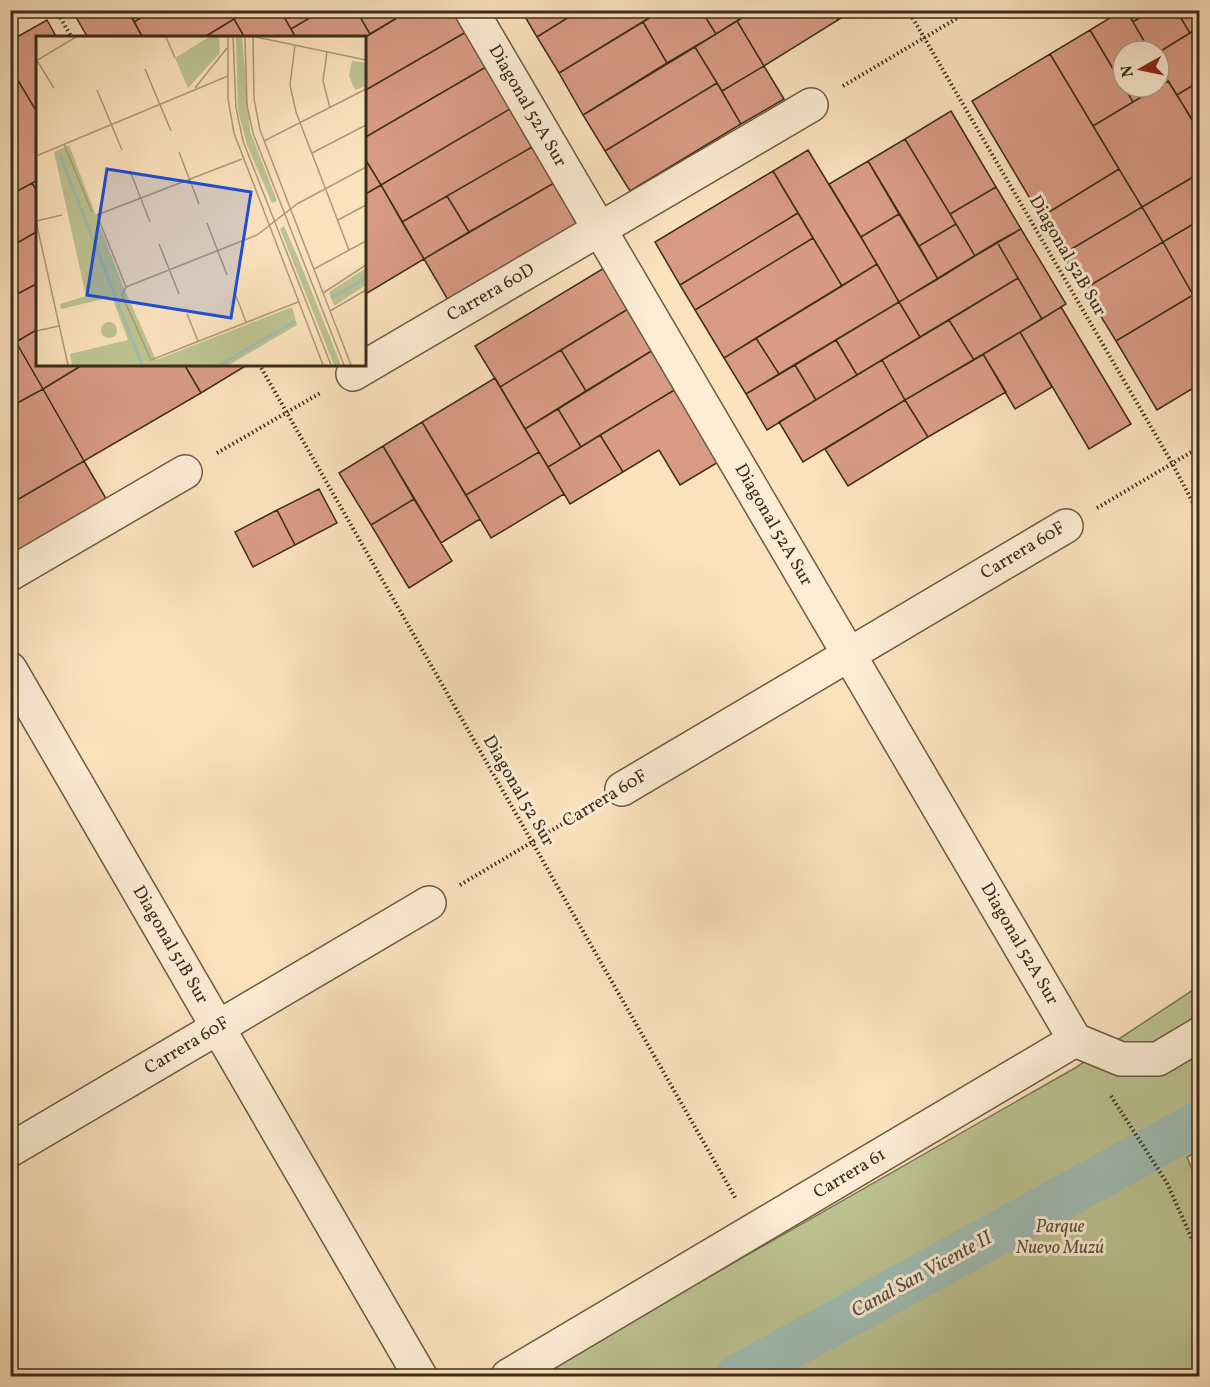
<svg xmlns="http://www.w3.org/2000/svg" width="1210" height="1387" font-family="Vollkorn,serif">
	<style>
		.green { fill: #bdc392; stroke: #7c7856; stroke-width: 1.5 }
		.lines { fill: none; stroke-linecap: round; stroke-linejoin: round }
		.canal { stroke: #9fbdb3; stroke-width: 44 }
		.building { fill: #d99b84; stroke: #3c2c19; stroke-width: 1.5 }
		.street-casing { stroke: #6c5a42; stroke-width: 36 }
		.path { stroke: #3c2c19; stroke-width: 4; stroke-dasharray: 1.5 3; stroke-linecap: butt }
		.street { stroke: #fcecd4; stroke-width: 33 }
		.labels { text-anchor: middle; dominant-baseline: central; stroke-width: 6; stroke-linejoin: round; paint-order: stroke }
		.street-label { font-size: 18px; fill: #3c2c19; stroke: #fcecd4 }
		.park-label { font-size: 18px; font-style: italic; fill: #5c5237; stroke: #fcecd4 }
		.water-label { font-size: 20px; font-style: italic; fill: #555040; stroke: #fcecd4 }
		.inset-river { fill: none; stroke: #9fbdb3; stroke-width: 3 }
		.inset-road { fill: none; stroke: #af997b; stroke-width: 1.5 }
		.view { fill: #1d4ed8; fill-opacity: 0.15; stroke: #1d4ed8; stroke-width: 3 }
		.inset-edge { fill: none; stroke: #3c2c19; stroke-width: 3 }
	</style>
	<rect width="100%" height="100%" fill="#fbe2bd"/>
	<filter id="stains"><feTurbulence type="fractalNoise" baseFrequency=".00333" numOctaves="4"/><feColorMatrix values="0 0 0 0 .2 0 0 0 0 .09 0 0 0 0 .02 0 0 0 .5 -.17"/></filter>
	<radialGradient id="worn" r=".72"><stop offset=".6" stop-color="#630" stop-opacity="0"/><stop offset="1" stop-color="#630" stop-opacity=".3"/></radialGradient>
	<path class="green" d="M1199,986V1150L1187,1157L1199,1186V1376H535L1075,1068Z"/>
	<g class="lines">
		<path class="canal" d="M738,1376L1200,1122"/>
	</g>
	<path class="building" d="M72,10H128L143,38H88Z
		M128,10H154L134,22Z
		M154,10H229L234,19L203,38H143L134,22Z
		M249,10H280L296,38H245L234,19Z
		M280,10H323L291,29Z
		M323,10H356L370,34L364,38H296L291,29Z
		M356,10H410L370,34Z
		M410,10H453L466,32L364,91V38Z
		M521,10H580L537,37Z
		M580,10H662L559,73L537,37Z
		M662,10H701L716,34L667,63L643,22Z
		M701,10H754L716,34Z
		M754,10H833L838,20L764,66L737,21Z
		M833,10H854L838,20Z
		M1123,10H1126L1150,51H1123V86L1090,30Z
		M1126,10H1152L1133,22Z
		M1152,10H1176L1190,33L1159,52L1150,51L1133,22Z
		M1176,10H1200V27L1190,33Z
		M234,19L245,38H203Z
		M47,20L57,38H38V114L10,67V41Z
		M737,21L764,66L722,91L695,47Z
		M643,22L667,63L583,115L559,73Z
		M1200,27V81L1177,95L1159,66V52Z
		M1090,30L1133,102L1093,126L1050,54Z
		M466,32L486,67L364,138V91Z
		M695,47L717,83L605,151L583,115Z
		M1050,54L1119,169L1041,217L972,101Z
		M764,66L784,99L741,124L722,91Z
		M1159,66L1168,81L1159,86Z
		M10,67L38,114V180L10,195Z
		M486,67L510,109L381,185L364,157V138Z
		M1168,81L1200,132V173L1142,207L1093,126Z
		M1200,81V132H1199L1177,95Z
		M717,83L741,124L630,191L605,151Z
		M1124,87H1158L1133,102Z
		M510,109L532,147L402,222L381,185Z
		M951,111L996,187L950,214L905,139Z
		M905,139L956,224L919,246L868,161Z
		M532,147L554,183L469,232L447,196Z
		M808,150L877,264L842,286L773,171Z
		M364,157L381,185L364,195Z
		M868,161L899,214L861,237L829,184Z
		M1119,169L1142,207L1063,254L1041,217Z
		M773,171L798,213L680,285L655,242Z
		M1200,173V220L1163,242L1142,207Z
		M32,183L38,193V231L10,247V195Z
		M554,183L578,224L448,300L424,259Z
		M381,185L424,259L364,295V195Z
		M996,187L1021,229L975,256L950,214Z
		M447,196L469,232L424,259L402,222Z
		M1142,207L1163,242L1084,289L1063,254Z
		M798,213L813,238L695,310L680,285Z
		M899,214L938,279L899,302L861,237Z
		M1200,220V291L1193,295L1163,242Z
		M956,224L975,256L938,279L919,246Z
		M1021,229L1066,304L1042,319L997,242Z
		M38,231V283L10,298V247Z
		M813,238L842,286L724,358L695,310Z
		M997,242L1018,278L920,337L899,302Z
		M1163,242L1193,295L1116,341L1084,289Z
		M877,264L899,302L779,374L756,338Z
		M604,268L628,309L500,387L475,346Z
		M1018,278L1042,319L974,360L949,320Z
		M38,283V329L16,342L10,333V298Z
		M1193,295L1200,305V384L1157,410L1116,341Z
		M899,302L920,337L857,375L836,340Z
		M1061,307L1131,424L1089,449L1020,332Z
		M628,309L653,350L586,391L561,350Z
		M949,320L974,360L905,400L882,360Z
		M38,329V364H84L43,389L16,342Z
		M1020,332L1052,387L1015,409L983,354Z
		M756,338L779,374L746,394L724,358Z
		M836,340L857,375L816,400L795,365Z
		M16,342L43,389L10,407V345Z
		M561,350L586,391L525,429L500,387Z
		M653,350L676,389L581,447L558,409Z
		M983,354L1006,392L928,437L905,400Z
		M882,360L905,400L803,462L779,422Z
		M84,364H184L201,393L84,461L43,389Z
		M184,364H247V365L201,393Z
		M795,365L816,400L767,430L746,394Z
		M495,378L539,452L466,495L422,422Z
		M43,389L84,461L10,504V407Z
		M676,389L720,461L680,485L659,450L623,472L600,435Z
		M905,400L928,437L848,486L825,449Z
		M558,409L581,447L548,467L525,429Z
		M422,422L480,519L441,543L383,446Z
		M600,435L623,472L570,504L548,467Z
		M383,446L414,499L371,525L339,473Z
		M539,452L564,494L491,538L466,495Z
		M84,461L108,502L10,558V504Z
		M319,489L337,523L295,545L277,510Z
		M414,499L452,561L409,588L371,525Z
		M277,510L295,545L253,567L235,532Z"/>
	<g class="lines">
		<defs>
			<path id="street" d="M471,10L1075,1040
				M353,374L811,105
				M10,574L185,472
				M10,669L420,1376
				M622,789L1066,526
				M1075,1040L1121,1059H1158L1200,1034
				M10,1150L429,903
				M508,1376L1075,1040"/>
		</defs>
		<use href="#street" class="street-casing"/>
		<path class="path" d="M56,10L72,38
			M908,10L1172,463L1200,516
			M843,86L971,10
			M259,364L736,1199
			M217,453L322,392
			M1097,508L1200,447
			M460,885L591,807
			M1111,1096L1167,1183L1200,1257"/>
		<use href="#street" class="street"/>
	</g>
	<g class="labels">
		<g class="street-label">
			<text transform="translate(527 106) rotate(60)">Diagonal 52A Sur</text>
			<text transform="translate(1067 256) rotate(60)">Diagonal 52B Sur</text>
			<text transform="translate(491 293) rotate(-30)">Carrera 60D</text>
			<text transform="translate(773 525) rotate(60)">Diagonal 52A Sur</text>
			<text transform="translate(1023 551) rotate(-31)">Carrera 60F</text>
			<text transform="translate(518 791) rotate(60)">Diagonal 52 Sur</text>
			<text transform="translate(605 799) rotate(-31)">Carrera 60F</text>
			<text transform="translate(1019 944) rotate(60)">Diagonal 52A Sur</text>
			<text transform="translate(170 945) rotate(60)">Diagonal 51B Sur</text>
			<text transform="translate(187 1046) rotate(-31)">Carrera 60F</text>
			<text transform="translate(850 1174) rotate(-31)">Carrera 61</text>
		</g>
		<g class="park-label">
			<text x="1060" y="1227">Parque<tspan x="1060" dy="21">Nuevo Muzú</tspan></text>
		</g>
		<g class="water-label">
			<text transform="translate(922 1275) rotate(-29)">Canal San Vicente II</text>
		</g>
	</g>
	<g transform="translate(36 36)">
		<rect width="330" height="330" fill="#fbe2bd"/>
		<path d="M173,1H183L184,17L152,52L139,22ZM200,1H206L214,95L241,165L236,167L211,109L202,75ZM316,25L330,27V50L319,54L313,40ZM33,109L87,250L120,324L256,271L261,289L193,329H36L34,318L92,304L76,261L25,273L24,268L50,260L18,116ZM248,190L263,224L305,329H298L244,193ZM330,232V249L298,270L293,256ZM65 294a8 8 0 1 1 16 0a8 8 0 1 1-16 0Z" fill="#bdc392"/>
		<path class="inset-river" d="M24,119L106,329M295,262L330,242M184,329L259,285"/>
		<path class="inset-road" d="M130,1L139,22M192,1V63L198,97L287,329M197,1L200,72L207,105L295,329M209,1L211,69L217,97L308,329M217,1L218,63L224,94L315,329M220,1L330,24M259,9L254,49L260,76L313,214M291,16L287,45L294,72M0,23L18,52M0,25L40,1M109,33L135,95M159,52L191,12M61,54L86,114M228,105L330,53M28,108L56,176M143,116L163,168M276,117L330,89M0,120L192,40M206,123L61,179L90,251L86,259L115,324L262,266M94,135L114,186M302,184L330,169M0,185L32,329M0,185L26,179M171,187L191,239M123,208L143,258M278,233L330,205M90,251L221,199L261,168L330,131M287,257L330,229M200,260L210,286M294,275L330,254M151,278L162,305M0,295L23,290"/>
		<path class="view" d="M71,133L215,156L195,282L51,259Z"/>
		<rect width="330" height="330" class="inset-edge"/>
	</g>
	<rect width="1210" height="1387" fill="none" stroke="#fbe2bd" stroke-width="36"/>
	<rect x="12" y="12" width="1186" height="1363" fill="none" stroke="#3c2c19" stroke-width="3"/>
	<rect x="18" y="18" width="1174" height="1351" fill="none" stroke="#3c2c19" stroke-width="1.5"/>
	<g transform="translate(1141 69) rotate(261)"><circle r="28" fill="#fcecd4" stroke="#af9f89" stroke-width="1.5"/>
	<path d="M0-4.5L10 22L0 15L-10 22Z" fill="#8f2418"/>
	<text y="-9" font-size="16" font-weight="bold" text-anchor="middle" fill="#3c2c19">N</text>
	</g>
	<rect width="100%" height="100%" filter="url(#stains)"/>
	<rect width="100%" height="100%" fill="url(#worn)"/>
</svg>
